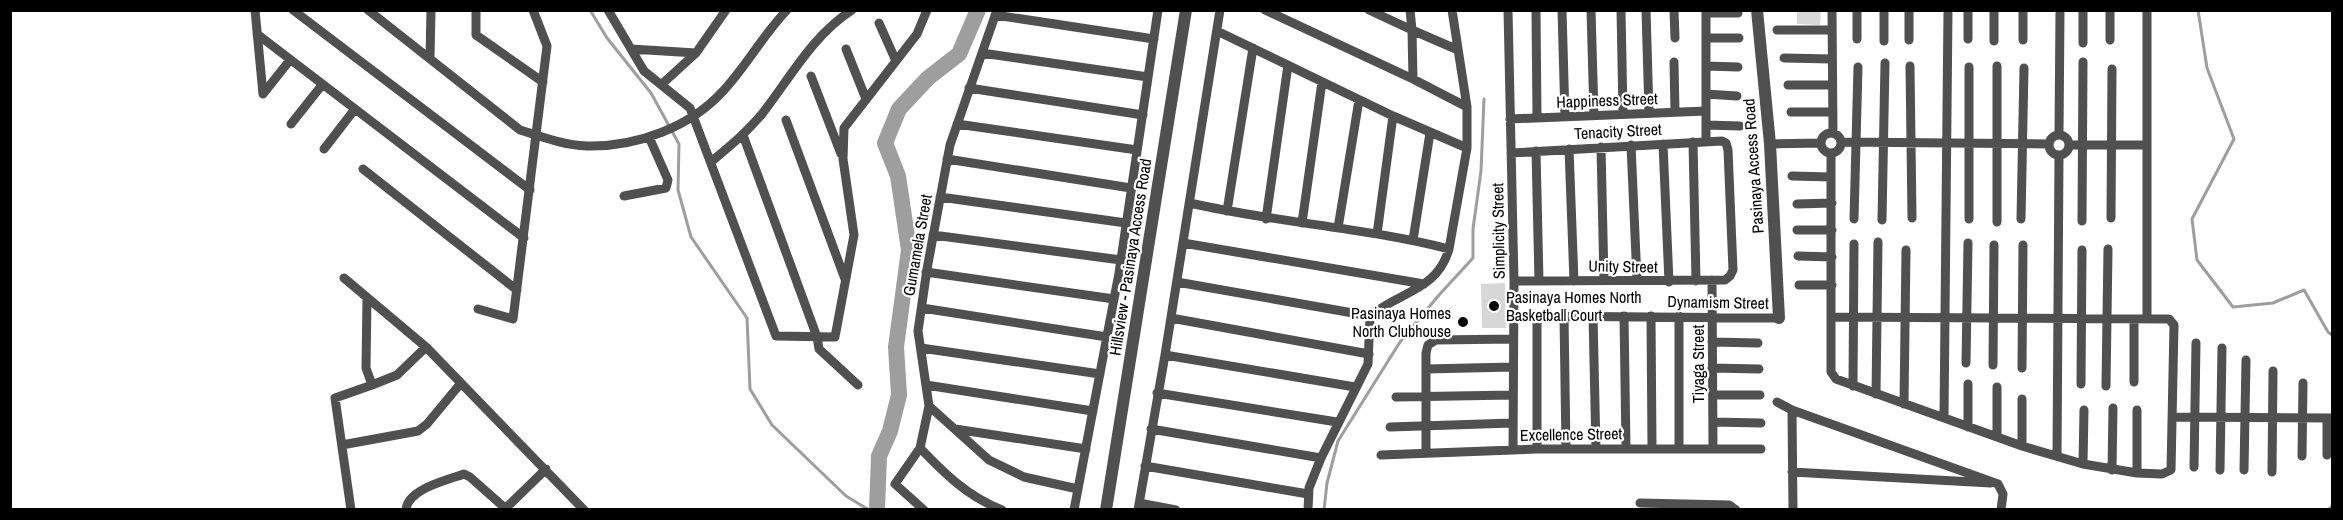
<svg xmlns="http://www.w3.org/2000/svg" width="2343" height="520" font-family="'Archivo Narrow',sans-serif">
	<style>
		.green { fill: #d7d7d7 }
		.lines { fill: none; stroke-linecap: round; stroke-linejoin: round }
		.stream { stroke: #9e9e9e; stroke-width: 3 }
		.river { stroke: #9e9e9e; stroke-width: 16 }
		.minor { stroke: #505050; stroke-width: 9 }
		.tertiary { stroke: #505050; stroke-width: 12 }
		.poi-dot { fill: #000; stroke: #fff; stroke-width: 2 }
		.labels { text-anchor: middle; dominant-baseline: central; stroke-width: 4.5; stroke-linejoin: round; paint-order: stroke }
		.street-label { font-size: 16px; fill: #000; stroke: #fff }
		.poi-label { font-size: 16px; fill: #000; stroke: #fff; text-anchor: start }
	</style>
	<rect width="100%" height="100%" fill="#fff"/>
	<path class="green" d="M1797,11H1821L1820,25L1797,24Z
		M1505,283L1506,328H1482L1481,284Z"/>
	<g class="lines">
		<path class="stream" d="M590,10L607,38L651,93L679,144L678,190L691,237L747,318L750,389L772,425L846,496L869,510
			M2198,10L2207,68L2234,139L2192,219L2197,260L2233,307L2273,303L2304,290L2328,332L2332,335
			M1324,510L1327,483L1338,441L1400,342L1439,295L1473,258V229L1481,171L1484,99
			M2328,510L2332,506"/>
		<path class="river" d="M877,510L879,456L890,431L899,395L896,347L909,250L898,176L885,143L899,109L928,78L959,54L978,10"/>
		<path class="minor" d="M255,10L263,94L290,60
			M293,10L530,190
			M368,10L520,130C542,137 564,145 587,146C637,147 691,127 724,90C747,65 763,35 787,10
			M476,10V35L543,82
			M608,10L644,71L690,108L776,336L835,337L854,235L843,159L844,128L917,34L927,10
			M1265,10L1413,79L1467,107
			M1369,10L1412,30L1413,79
			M1410,10L1412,30L1458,50
			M1508,10L1514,281L1513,450
			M1536,10L1537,118
			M1562,10L1565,117
			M1591,10L1594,115
			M1621,10L1623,114
			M1646,10L1649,113
			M1674,10L1675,38
			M1832,10L1833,133
			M1706,13H1738
			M995,15L1154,39
			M879,23L896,61
			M1777,30H1831
			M1217,31L1393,116L1467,148
			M257,34L524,238
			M1706,38H1739
			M1857,39V10
			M1968,39V10
			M1909,40V10
			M2023,40V10
			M2110,40V10
			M1884,41V10
			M1994,41V10
			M2083,43V10
			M631,49L696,53
			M846,49L866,99
			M982,53L1148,77
			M430,58L431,10
			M1784,58L1831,59
			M1674,62L1675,112
			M1706,66L1738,67
			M1910,66L1912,218
			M811,76L841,154
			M662,84L696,53L726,10
			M1788,85H1832
			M969,88L1143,115
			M1706,94L1737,96
			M1791,112H1833
			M1510,119L1706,111
			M786,120L845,279
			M291,124L322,85
			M957,124L1137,150
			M1706,125L1740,126
			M1821 143a10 10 0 1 1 20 0a10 10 0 1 1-20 0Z
			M2049 145a10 10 0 1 1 20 0a10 10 0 1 1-20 0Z
			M743,135L817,337L819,349L858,385
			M2059,135L2060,10
			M1706,141V10
			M1693,142L1696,281
			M1841,142L2049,144
			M1663,144L1669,282
			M1770,144L1821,143
			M1631,145L1637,280
			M2069,145H2147
			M1601,147L1604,280
			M324,149L355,109
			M1569,149L1574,281
			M1536,151L1539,281
			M1511,153L1722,141L1726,143L1728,150L1733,270L1730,276L1725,280C1655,280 1584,281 1514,281
			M1831,153V372L1836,379L2022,446L2083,464L2137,473L2162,474L2171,470L2174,325L2169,319L1832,317
			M947,159L1131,188
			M712,161C730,146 747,132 762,114C790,78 813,35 852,10
			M363,169L517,290
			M1792,176L1831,177
			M624,196L666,188L668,180L649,137
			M940,197L1126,223
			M1190,203C1276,223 1364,227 1449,249L1467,148V107L1452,10
			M1797,204L1832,203
			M1227,211L1253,48
			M2111,218L2112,69
			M1266,219L1288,65
			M1854,219L1858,67
			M1969,219V67
			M2021,219L2024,68
			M1882,220L1885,63
			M2082,221L2083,62
			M1997,222V66
			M1302,223L1322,82
			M1338,228L1359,100
			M1797,230H1832
			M1377,234L1393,116
			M933,235L1121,260
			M1413,240L1430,133
			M1183,243L1424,284
			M1798,256L1832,257
			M926,272L1114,299
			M344,278L426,347L584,510
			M1712,280L1713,448
			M1177,282L1370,316
			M1799,285H1832
			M367,299L366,368L372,385L397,375L426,347
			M922,308L1107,337
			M478,309L513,319L547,46L533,10
			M1513,316L1779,318
			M1537,316V449
			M1564,316L1566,449
			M1593,316L1596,449
			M1624,316L1626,448
			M1651,316L1652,448
			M1679,316V448
			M1171,318L1369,354
			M2147,318V10
			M1712,342L1758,343
			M921,348L1100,374
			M1165,355L1355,387
			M1966,363L1968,243
			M1993,365L1994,245
			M1712,368L1759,369
			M2022,368L2023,245
			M1426,369L1513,367
			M2134,382V319
			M2081,384L2082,250
			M926,385L1093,411
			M1853,386L1854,244
			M2106,386L2108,249
			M1157,393L1337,422
			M1876,394L1878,242
			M1713,395H1760
			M1396,397L1513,395
			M1777,402L1792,410L1998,484L2003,494L2001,510
			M1904,404L1906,250
			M929,406L989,460L1024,477L1078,489
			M1792,410L1793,510
			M2173,417L2332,418
			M1944,418L1948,10
			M1713,422L1761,423
			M1390,427L1513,423
			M1968,427V384
			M955,429L1086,449
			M1151,429L1321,458
			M1997,437V387
			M342,445L418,431L427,424L461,383
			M2022,446V399
			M920,448C945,474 967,496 1002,510
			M1426,453V353L1428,345L1436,340L1513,339
			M1381,455L1537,449H1761
			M2327,455V418
			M2057,456L2059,155
			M2302,456L2303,383
			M2083,464L2084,410
			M1145,466L1308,494
			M2194,467L2196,343
			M2112,470L2113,408
			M2220,470L2222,348
			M2244,470L2246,360
			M1792,472L1991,483
			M2272,472L2273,371
			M2137,473V410
			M1139,503L1176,510
			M1640,503L1729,505L1736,510
			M351,510L335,398L372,385
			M406,510C407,489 448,480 464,474L470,477L505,508
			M504,510L546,469
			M924,510L895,484L920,448L929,406L918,331L927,269L950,145L997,10
			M1074,510L1119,273L1158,10
			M1138,510L1165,355L1220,10
			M1308,510L1309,488L1321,458L1368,364L1370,316C1400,291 1437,291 1449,249"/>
		<path class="tertiary" d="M1757,10L1770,144L1779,318
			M1106,510L1186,10"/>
	</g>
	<g class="poi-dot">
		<circle cx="1494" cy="306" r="6"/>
		<circle cx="1463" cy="322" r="6"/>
	</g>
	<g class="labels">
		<g class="street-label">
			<text transform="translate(1607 100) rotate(-2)">Happiness Street</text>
			<text transform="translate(1618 131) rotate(-3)">Tenacity Street</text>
			<text transform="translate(1753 166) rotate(-94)">Pasinaya Access Road</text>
			<text transform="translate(1498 231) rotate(-91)">Simplicity Street</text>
			<text transform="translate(917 245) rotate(-80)">Gumamela Street</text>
			<text transform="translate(1130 257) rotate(-81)">Hillsview - Pasinaya Access Road</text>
			<text transform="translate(1623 266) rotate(1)">Unity Street</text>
			<text transform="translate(1718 302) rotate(1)">Dynamism Street</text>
			<text transform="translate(1698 364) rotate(-90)">Tiyaga Street</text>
			<text transform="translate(1571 434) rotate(-1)">Excellence Street</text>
		</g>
		<g class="poi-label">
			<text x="1506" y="297">Pasinaya Homes North<tspan x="1506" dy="18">Basketball Court</tspan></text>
			<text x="1451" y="313" text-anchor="end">Pasinaya Homes<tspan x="1451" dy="18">North Clubhouse</tspan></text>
		</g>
	</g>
	<rect width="2343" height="520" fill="none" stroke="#000000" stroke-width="24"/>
</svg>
